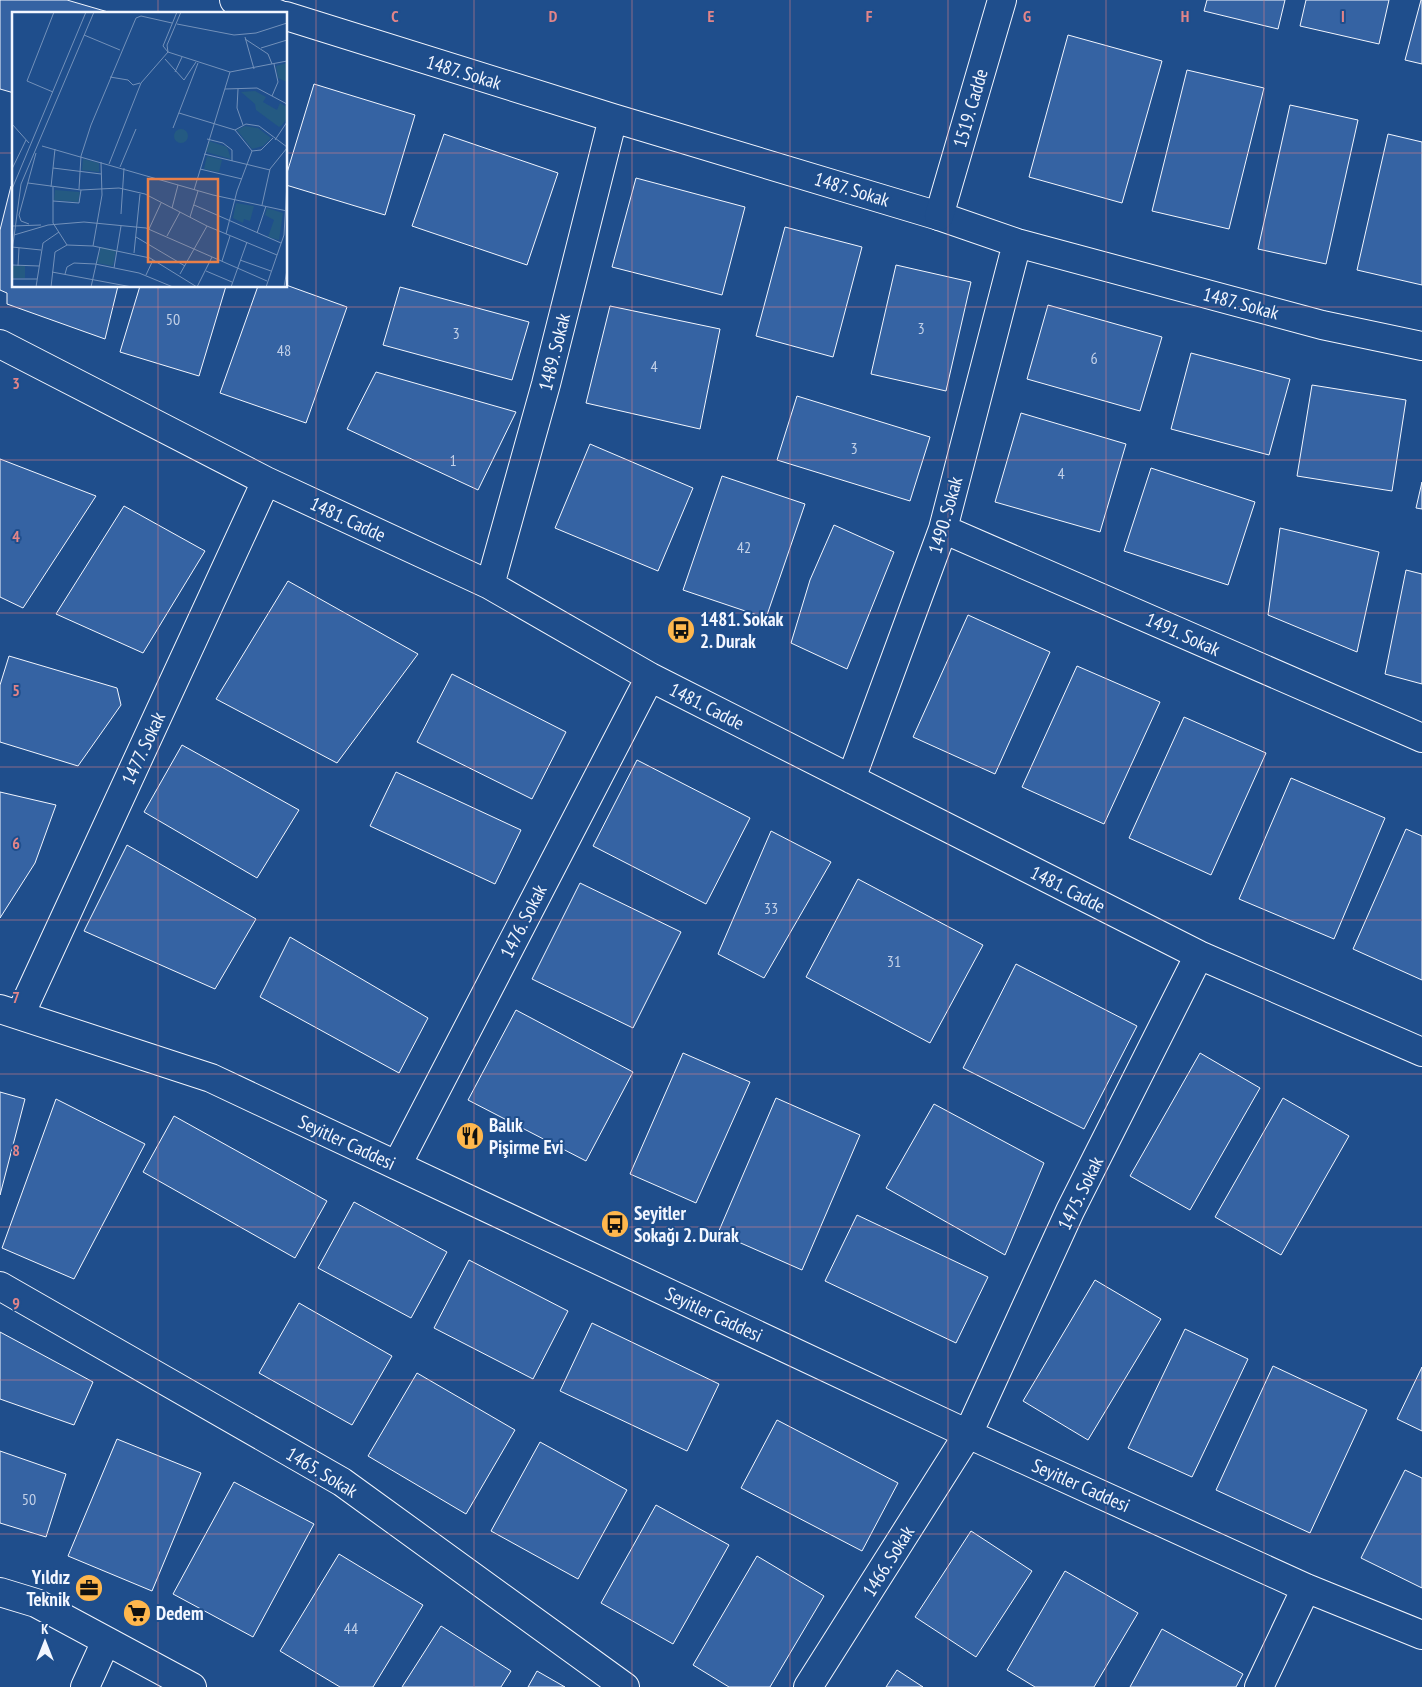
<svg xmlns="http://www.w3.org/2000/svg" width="1422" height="1687" font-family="'PT Sans Narrow',sans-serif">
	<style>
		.building { fill: #3563a3; stroke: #f2f6ff }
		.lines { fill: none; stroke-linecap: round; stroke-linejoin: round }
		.street-casing { stroke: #f2f6ff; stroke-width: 30 }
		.secondary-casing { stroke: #f2f6ff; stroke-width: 30 }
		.street { stroke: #1f4e8c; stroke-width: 28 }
		.secondary { stroke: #1f4e8c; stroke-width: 28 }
		.grid { fill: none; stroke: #e38589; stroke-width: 1; stroke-opacity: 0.55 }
		.labels { text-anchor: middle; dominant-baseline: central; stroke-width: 4; stroke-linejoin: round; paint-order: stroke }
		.number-label { font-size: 16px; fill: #c3d1e8 }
		.street-label { font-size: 19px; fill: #f2f6ff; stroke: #1f4e8c }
		.poi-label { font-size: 19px; font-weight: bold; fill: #f2f6ff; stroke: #1f4e8c; text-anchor: start }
		.inset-road { fill: none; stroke: #7391ba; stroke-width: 1 }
		.view { fill: #ea8049; fill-opacity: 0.15; stroke: #ea8049; stroke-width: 2.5 }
		.inset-edge { fill: none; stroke: #f2f6ff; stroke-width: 2.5 }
		.grid-label { font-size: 16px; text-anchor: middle; font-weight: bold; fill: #e38589; stroke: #1f4e8c; stroke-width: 4; stroke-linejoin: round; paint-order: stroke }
	</style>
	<rect width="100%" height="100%" fill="#1f4e8c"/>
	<path class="building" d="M0,0H67L115,14H14V93L0,89Z
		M1207,0H1285L1278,29L1204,11Z
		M1306,0H1389L1379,44L1300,26Z
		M1421,0H1422V64L1405,60Z
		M1068,35L1162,61L1122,203L1029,177Z
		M1187,70L1264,88L1229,229L1152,211Z
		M314,84L415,115L385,215L286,185V176Z
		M1290,105L1358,120L1326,264L1258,249Z
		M444,134L558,173L527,265L412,226Z
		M1388,134L1422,142V285L1357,270Z
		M636,178L745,207L722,295L612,267Z
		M11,186L14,187V286H118L105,339L7,304V293L0,290V230Z
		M785,227L862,247L833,357L756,336Z
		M896,265L971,282L946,391L871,374Z
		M286,285L347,307L306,423L220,393L258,286H286Z
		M140,286H226L199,376L120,352Z
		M400,287L529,322L512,380L383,345Z
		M1048,305L1162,337L1140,411L1027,379Z
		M610,306L720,329L700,429L586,403Z
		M1191,353L1290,379L1269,455L1171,429Z
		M376,372L516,412L478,490L347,429Z
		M1312,385L1406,400L1392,491L1297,476Z
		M797,396L930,437L910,501L777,460Z
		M1021,413L1126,444L1100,532L995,502Z
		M590,444L693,488L658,571L555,528Z
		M0,459L96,496L23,608L0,597Z
		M1151,468L1255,502L1228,585L1124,551Z
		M722,476L805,504L766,618L683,590Z
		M1422,482V509L1416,508Z
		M124,506L205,551L143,653L56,614Z
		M834,525L894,552L847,669L791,643L810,580Z
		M1280,528L1379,552L1357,652L1268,615Z
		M1406,570L1422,574V684L1385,674Z
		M288,581L418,654L337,763L216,699Z
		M968,615L1050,652L995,774L913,737Z
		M9,656L117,688L121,705L78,766L0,742V685Z
		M1077,666L1160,702L1104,824L1022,787Z
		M452,674L566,732L532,799L417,742Z
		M1184,717L1266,753L1211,875L1129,838Z
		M182,745L299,810L257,878L144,812Z
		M637,760L750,818L706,904L593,846Z
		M396,772L521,830L495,884L370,826Z
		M1291,778L1385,818L1334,939L1239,899Z
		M0,792L56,805L35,863L0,918Z
		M1406,829L1422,836V980L1353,949Z
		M771,831L831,862L764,978L718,954Z
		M127,845L256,919L215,989L84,931Z
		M858,879L983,945L930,1043L806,977Z
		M580,883L681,932L633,1028L532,979Z
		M290,937L428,1018L399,1073L260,997Z
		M1016,964L1137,1026L1084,1129L963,1068Z
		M516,1010L633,1072L586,1161L468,1100Z
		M683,1053L750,1082L696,1203L630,1174Z
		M1200,1053L1260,1088L1190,1210L1130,1176Z
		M0,1092L25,1099L0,1195Z
		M776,1098L860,1135L802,1270L718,1233Z
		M1283,1098L1349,1136L1281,1255L1215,1217Z
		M56,1099L145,1144L74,1279L2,1248Z
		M934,1104L1044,1163L1005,1255L886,1188Z
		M174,1116L327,1201L295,1258L143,1172Z
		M354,1202L447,1252L411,1318L318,1268Z
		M857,1215L988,1277L956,1343L825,1281Z
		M469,1260L568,1311L533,1379L434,1328Z
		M1095,1280L1161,1319L1088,1440L1023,1401Z
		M299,1303L392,1356L352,1425L259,1373Z
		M592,1323L719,1384L687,1451L560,1391Z
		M1185,1329L1248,1359L1192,1477L1128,1448Z
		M0,1332L93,1382L74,1425L0,1399Z
		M1273,1366L1367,1410L1310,1533L1216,1490Z
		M1422,1367V1431L1397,1419Z
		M417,1373L515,1430L466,1514L368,1456Z
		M777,1420L898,1483L862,1551L741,1488Z
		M117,1439L201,1473L152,1591L68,1556Z
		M540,1442L627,1490L578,1579L491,1531Z
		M0,1451L66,1474L46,1537L0,1523Z
		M1405,1470L1422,1478V1588L1361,1558Z
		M234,1482L314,1524L253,1637L173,1594Z
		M656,1505L729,1545L673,1644L601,1603Z
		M971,1531L1032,1571L976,1657L915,1617Z
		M339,1554L423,1605L373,1687H340L280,1651Z
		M757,1556L824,1596L770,1687H729L693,1665Z
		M1065,1571L1138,1613L1094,1687H1035L1007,1670Z
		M441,1626L511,1671L501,1687H402Z
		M1162,1629L1243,1674L1236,1687H1130Z
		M897,1670L923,1687H886Z
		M537,1671L565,1687H528Z"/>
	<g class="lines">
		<defs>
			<path id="street" d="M234,0L278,14
				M286,16L613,118L939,216L1017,243L1322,325L1422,346
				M0,344L266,481L490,585L650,677L1199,955L1422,1052
				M943,529L1422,738
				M490,585L546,384L613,118
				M851,779L943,529L1017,243
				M0,1009L211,1078L968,1434L1306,1588L1422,1635
				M20,1015L266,481
				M397,1165L650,677
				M0,1286L342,1482L625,1687
				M0,1592L36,1603L192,1687
				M85,1687L106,1641
				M808,1687L968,1434L1070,1211L1199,955
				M1259,1687L1306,1588"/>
			<path id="secondary" d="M939,216L1002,0"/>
		</defs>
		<use href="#street" class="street-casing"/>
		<use href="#secondary" class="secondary-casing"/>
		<use href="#street" class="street"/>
		<use href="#secondary" class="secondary"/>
	</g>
	<path class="grid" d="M158,0V14M316,0V1687M474,0V1687M632,0V1687M790,0V1687M948,0V1687M1106,0V1687M1264,0V1687M0,153H14M286,153H1422M158,286V1687M0,307H1422M0,460H1422M0,613H1422M0,767H1422M0,920H1422M0,1074H1422M0,1227H1422M0,1380H1422M0,1534H1422"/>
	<defs>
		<symbol id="bus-disc" viewBox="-11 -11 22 22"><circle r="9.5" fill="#ffb74d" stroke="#1f4e8c"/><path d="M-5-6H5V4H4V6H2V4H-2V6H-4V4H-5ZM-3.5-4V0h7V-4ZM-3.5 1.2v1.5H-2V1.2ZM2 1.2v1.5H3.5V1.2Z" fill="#111"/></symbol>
		<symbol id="restaurant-disc" viewBox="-11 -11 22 22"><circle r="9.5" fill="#ffb74d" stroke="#1f4e8c"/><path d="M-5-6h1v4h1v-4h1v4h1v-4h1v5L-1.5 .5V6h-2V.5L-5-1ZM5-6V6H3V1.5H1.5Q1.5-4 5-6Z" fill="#111"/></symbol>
		<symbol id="office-disc" viewBox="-11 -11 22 22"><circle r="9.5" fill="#ffb74d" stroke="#1f4e8c"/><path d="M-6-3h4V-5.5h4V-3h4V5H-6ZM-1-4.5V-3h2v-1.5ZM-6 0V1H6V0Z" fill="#111"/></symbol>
		<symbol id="supermarket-disc" viewBox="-11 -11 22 22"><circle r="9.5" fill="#ffb74d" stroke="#1f4e8c"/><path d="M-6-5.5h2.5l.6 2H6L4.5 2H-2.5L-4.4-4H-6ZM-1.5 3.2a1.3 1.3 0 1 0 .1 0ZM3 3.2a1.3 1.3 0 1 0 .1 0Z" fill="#111"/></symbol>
	</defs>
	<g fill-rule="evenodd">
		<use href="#bus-disc" x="665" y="614" width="32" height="32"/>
		<use href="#restaurant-disc" x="454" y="1120" width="32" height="32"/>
		<use href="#bus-disc" x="599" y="1208" width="32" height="32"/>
		<use href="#office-disc" x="73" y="1572" width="32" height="32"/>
		<use href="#supermarket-disc" x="121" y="1597" width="32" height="32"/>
	</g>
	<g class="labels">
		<g class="number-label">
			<text x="173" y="319">50</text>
			<text x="921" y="328">3</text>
			<text x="456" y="333">3</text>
			<text x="284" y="350">48</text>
			<text x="1094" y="358">6</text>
			<text x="654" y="366">4</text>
			<text x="854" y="448">3</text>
			<text x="453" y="460">1</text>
			<text x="1061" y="473">4</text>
			<text x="744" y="547">42</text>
			<text x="771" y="908">33</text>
			<text x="894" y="961">31</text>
			<text x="29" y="1499">50</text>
			<text x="351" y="1628">44</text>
		</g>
		<g class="street-label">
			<text transform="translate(464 72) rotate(17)">1487. Sokak</text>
			<text transform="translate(970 108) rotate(-74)">1519. Cadde</text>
			<text transform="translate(852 189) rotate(17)">1487. Sokak</text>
			<text transform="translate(1241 303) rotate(15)">1487. Sokak</text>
			<text transform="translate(554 352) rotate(-76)">1489. Sokak</text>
			<text transform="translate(945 515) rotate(-74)">1490. Sokak</text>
			<text transform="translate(348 519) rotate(25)">1481. Cadde</text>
			<text transform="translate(1183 634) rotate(24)">1491. Sokak</text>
			<text transform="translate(707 706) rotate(27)">1481. Cadde</text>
			<text transform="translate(143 748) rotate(-65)">1477. Sokak</text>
			<text transform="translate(1068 889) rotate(27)">1481. Cadde</text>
			<text transform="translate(523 921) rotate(-63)">1476. Sokak</text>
			<text transform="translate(347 1142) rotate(25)">Seyitler Caddesi</text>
			<text transform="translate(1080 1193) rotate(-64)">1475. Sokak</text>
			<text transform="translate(714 1314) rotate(25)">Seyitler Caddesi</text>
			<text transform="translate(322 1472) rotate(31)">1465. Sokak</text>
			<text transform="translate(1081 1485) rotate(24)">Seyitler Caddesi</text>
			<text transform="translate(888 1561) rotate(-58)">1466. Sokak</text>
		</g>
		<g class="poi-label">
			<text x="700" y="619">1481. Sokak<tspan x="700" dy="22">2. Durak</tspan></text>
			<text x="489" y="1125">Balık<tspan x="489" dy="22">Pişirme Evi</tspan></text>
			<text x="634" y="1213">Seyitler<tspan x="634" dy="22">Sokağı 2. Durak</tspan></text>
			<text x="70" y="1577" text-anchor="end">Yıldız<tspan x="70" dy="22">Teknik</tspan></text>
			<text x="156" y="1613">Dedem</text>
		</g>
	</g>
	<g transform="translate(12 12)">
		<rect width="275" height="275" fill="#1f4e8c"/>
		<path d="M275,51V70L266,66L264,54ZM243,79L254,85L251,90L265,98L268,91L275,95V106L270,113L267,115L244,98L243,92L229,80ZM233,114L246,116L259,126L251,134L240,137L225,118ZM162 124a7 7 0 1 1 14 0a7 7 0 1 1-14 0ZM197,129L215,135L219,147L194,140ZM195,144L210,148L207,160L192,157ZM71,147L87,151V160L70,158ZM43,178L68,180L66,190L42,188ZM224,191L242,194L238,209L232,207L231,211L221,206ZM255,196L271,201L267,228L256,225L262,208L253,203ZM89,235L104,238L101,254L85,251ZM1,254H13V266H1Z" fill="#245a82"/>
		<path class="inset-road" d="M165,12L222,23L244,21L275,11M72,23L108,38M233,25L242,57M233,27L256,42L260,52M249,36L275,28M156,40L151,34L165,0M156,40L155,33L169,0M153,47L172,68L184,50M163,60L170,45M98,65L116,68L121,73L128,71M213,77L245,76L275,92M226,77L225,96L231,113M41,80L15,69L42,0M260,84L266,70L262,52M167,101L223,118L240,139L225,179L214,222M0,112L17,131M161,116L186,51M223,118L234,112L247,114L275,135M195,127L211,131L220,138V149M263,128L275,110M30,134L201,183L275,199M240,139L249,138L261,126M192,142L258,158M97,152L129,71L156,40L218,60L275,49M108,155L124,117M41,156L89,162M0,157L14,128M188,157L230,167M16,171L69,178L107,176L133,182L195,214L265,243M39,175L43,137M41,175V211L55,233M0,177L74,0M67,177L69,144L79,113L124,6L129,4L160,11M182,178L218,60M41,189L67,191L69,178M182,193L269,231M250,193L258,157L275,136M160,196L166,173M109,202L112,156M178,205L186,179M17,212L9,209L7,203L24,141M36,213L72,210L134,216L255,269M1,214L29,213M137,217L149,191M245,221L254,194M2,223L36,213M155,224L168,200M124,225L173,254M81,234L90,183L89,150M0,235L29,238M0,240L9,172L82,0M122,241L128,182M228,248L259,259M210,249L218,224M0,253L27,254M6,254L7,236M102,256L109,214M194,259L220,270M40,260L120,275M53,262L55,255L62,251L83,252L127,261L161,275M168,262L195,214M134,263L141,248M0,267H25M24,275L31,231L47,220M39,275L43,240L55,233L81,234L138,246L185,275M79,275L88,235M185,275L200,245M219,275L235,230M254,275L272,223L275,171M272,275L275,258"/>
		<path class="view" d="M136,167H206V250H136Z"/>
		<rect width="275" height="275" class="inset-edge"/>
	</g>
	<g class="grid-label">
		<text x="395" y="22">C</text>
		<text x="553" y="22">D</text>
		<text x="711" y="22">E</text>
		<text x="869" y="22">F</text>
		<text x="1027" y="22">G</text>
		<text x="1185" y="22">H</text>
		<text x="1343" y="22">I</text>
		<text x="16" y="389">3</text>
		<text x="16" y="542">4</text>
		<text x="16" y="696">5</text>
		<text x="16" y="849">6</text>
		<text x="16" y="1003">7</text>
		<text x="16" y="1156">8</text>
		<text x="16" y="1309">9</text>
	</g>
	<g transform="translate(45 1642)" stroke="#1f4e8c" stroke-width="4" paint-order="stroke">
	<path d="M0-4L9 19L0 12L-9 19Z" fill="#f2f6ff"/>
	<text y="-8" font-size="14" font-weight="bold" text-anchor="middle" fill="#f2f6ff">K</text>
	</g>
</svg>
